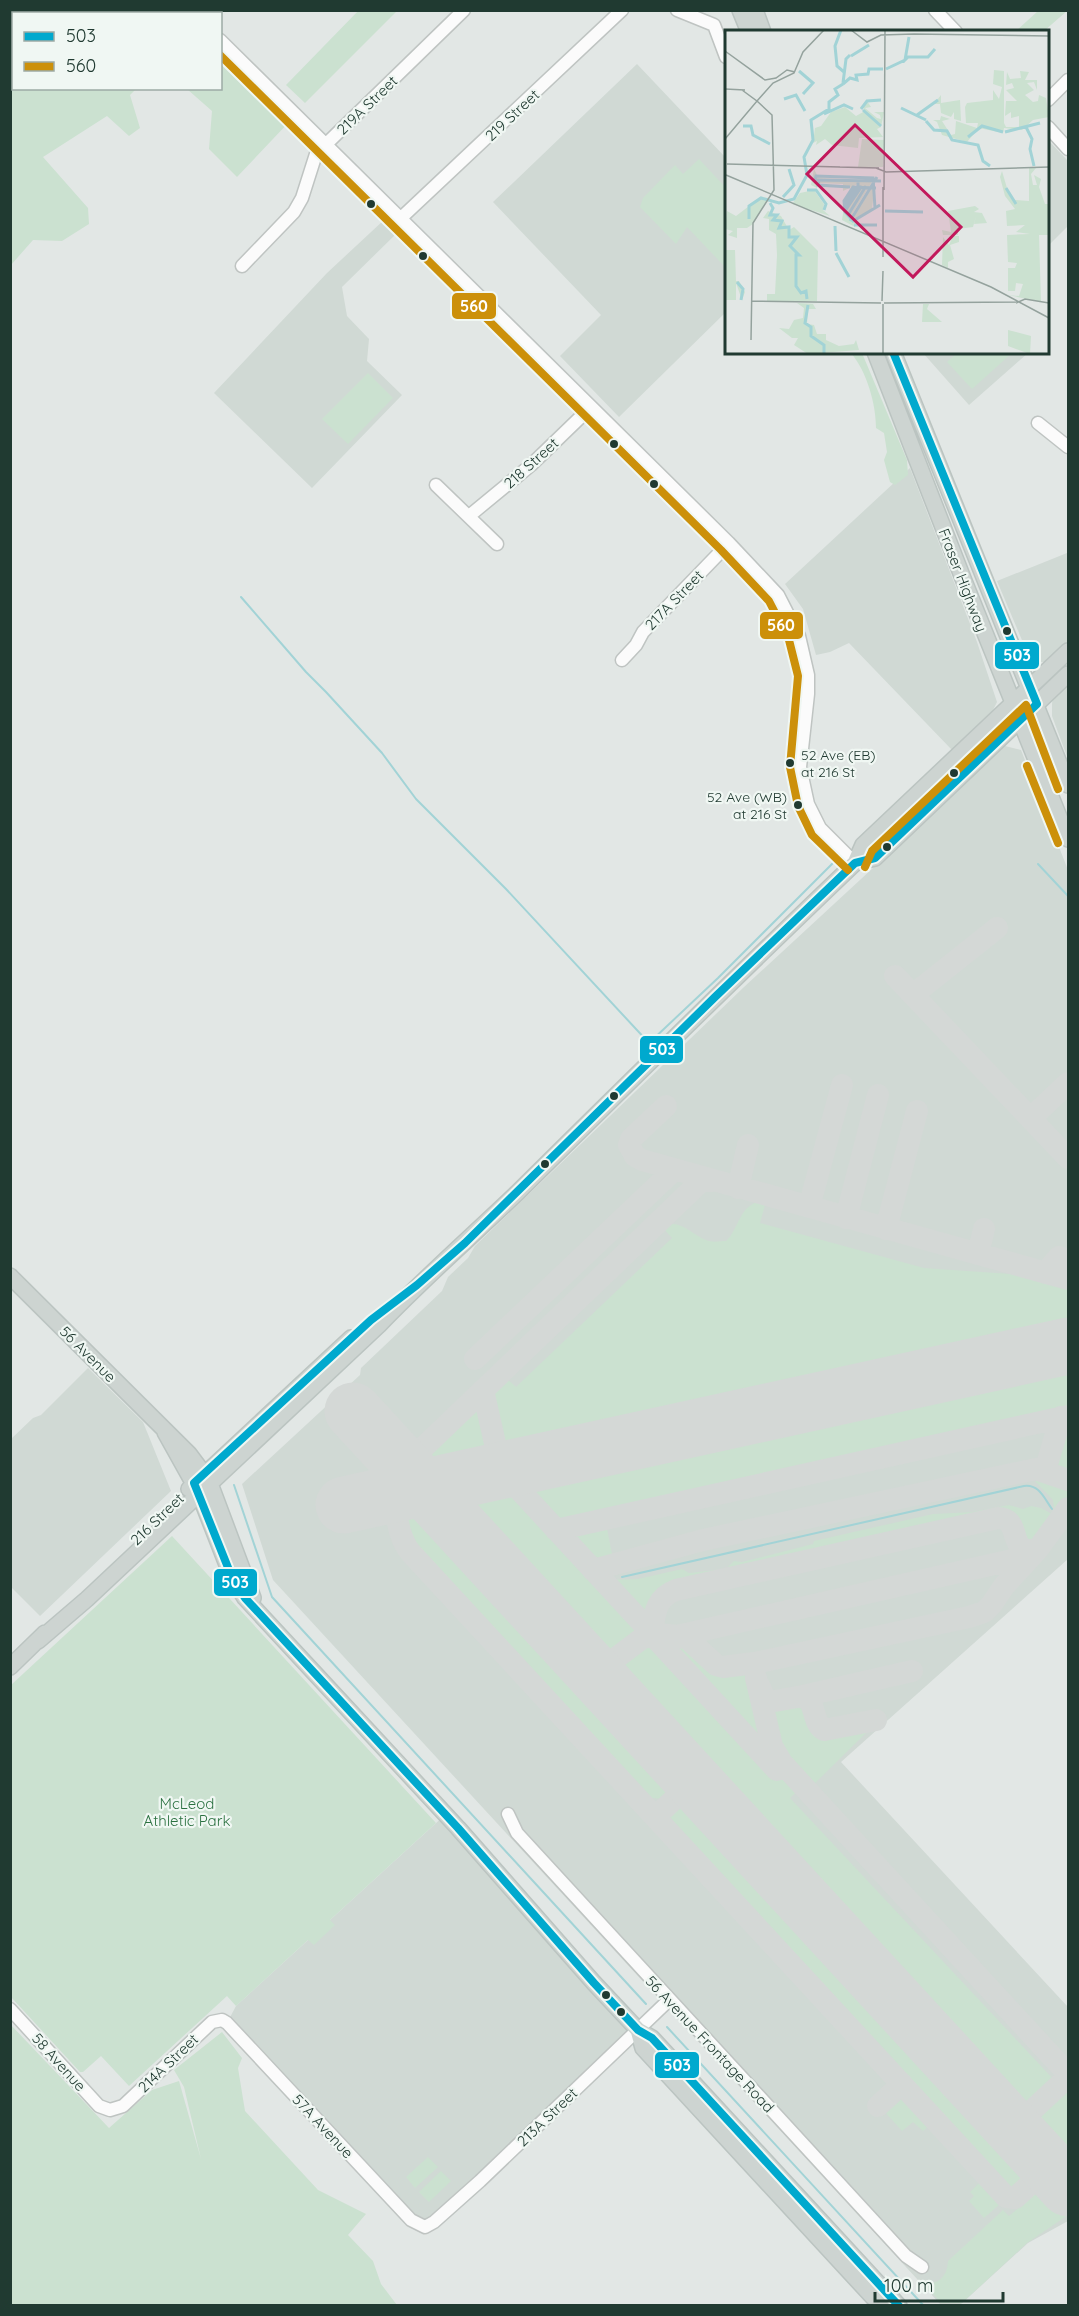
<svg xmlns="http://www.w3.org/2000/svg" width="1079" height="2316" font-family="Quicksand,sans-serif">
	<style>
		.built { fill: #d0d9d4 }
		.green { fill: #cbe1d0 }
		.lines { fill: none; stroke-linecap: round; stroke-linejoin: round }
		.stream { stroke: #a2d3d6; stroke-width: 2 }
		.taxiway { stroke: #d4d8d6; stroke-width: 22 }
		.runway { stroke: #d4d8d6; stroke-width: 57 }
		.minor-casing { stroke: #bfc4c2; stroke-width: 15 }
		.major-casing { stroke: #bbc4c1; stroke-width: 18 }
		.minor { stroke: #fbfbfb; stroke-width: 12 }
		.major { stroke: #cdd4d1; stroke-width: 15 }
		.bus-1-casing { stroke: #f0f7f3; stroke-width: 12 }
		.bus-2-casing { stroke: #f0f7f3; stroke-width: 12 }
		.bus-1 { stroke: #00a9ce; stroke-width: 8 }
		.bus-2 { stroke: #cc900a; stroke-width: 8 }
		.bus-dot { fill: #203a31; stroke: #f0f7f3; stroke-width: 2 }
		.labels { text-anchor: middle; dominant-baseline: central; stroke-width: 4.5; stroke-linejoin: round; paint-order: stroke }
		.bus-label { font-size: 14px; fill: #203a31; stroke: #f0f7f3; text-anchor: start }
		.street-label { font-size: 15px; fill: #203a31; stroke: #f0f7f3 }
		.park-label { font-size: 15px; fill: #2b7141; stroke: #f0f7f3 }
		.inset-river { fill: none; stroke: #a2d3d6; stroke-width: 3 }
		.inset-road { fill: none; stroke: #94a29d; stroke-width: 1.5 }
		.view { fill: #c2185b; fill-opacity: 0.15; stroke: #c2185b; stroke-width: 3 }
		.inset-edge { fill: none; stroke: #203a31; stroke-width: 3 }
		.line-badge { stroke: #f0f7f3; stroke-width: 2 }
		.badge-label { font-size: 16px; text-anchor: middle; font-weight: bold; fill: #fff }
	</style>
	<rect width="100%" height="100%" fill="#e2e7e5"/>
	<path class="built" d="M637,64L726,158V312L619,417L560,356L601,315L493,202Z
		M1048,140L1068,161V226L1048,246Z
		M385,219L398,232L342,287L347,316L369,339L367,361L402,395L312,488L214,393L327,273Z
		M923,353H1028L969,405Z
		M910,468L977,642L997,702L993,710L952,750L849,643L830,652L816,655L803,609L785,584Z
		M1067,553L1068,642L1050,660L1045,662H1037L1030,659L997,581Z
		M1068,682V759L1052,716V704L1053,696Z
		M1005,746L1021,750L1068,870V1559L841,1762L1068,2007V2221L1028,2243L961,2304L941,2305L273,1580L242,1484L360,1375L361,1368L442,1291L448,1277L468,1258L475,1246L744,987Z
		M88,1368L143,1422L171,1491L40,1616L11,1587V1439L33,1418L41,1415Z
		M446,1814L641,2027L420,2226L227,2023L236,2006Z"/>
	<path class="green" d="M11,10L33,11L37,13L14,14V88L136,89L130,95L140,128L129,136L107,116L43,157L88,208L89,224L62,241L33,240L11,265Z
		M359,10L397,11L305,103L286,85Z
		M1038,11H1067L1044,31H1016Z
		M221,56L290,121L237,177L209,149L212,111L187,89L220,88Z
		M699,159L726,188V268L687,227L676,244L640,207L643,198L675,165L683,174Z
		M851,353H862L907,460L908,475L895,485L890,482L884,460L887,452L884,433L876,428C876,404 867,372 851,353Z
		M957,353V352L1012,353L972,389L947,362Z
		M368,373L393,398L348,444L322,419Z
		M757,1202L765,1205L760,1223L924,1268L1024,1275L1068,1287V1331L503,1456L489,1393L506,1378L516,1387L672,1238L663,1228C677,1216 692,1235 706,1240C712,1243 720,1241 726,1241C739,1229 738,1209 757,1202Z
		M1068,1361V1412L558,1525L519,1481Z
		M481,1401L492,1459L429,1473L419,1460Z
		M1068,1423V1475L1061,1472L1056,1463L1066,1424Z
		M1047,1477L1068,1488L1067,1502L1040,1539L1030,1545L1020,1541L1013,1522L1001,1515L671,1589L657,1599L648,1623L608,1580L638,1579L682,1569L689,1573L726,1569L734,1561L742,1562L813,1544L814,1541L933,1514L972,1512L1009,1505L1023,1509L1031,1506L1041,1508L1050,1513L1054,1510L1053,1500L1035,1481Z
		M507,1484L639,1630L638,1636L605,1660L600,1659L451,1496Z
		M417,1504L669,1777L668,1793L661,1799L644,1797L408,1543L404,1515L406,1506Z
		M606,1524L613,1559L594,1565L573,1542L572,1537L580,1529Z
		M172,1536L436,1823L330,1920L335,1925L314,1945L308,1940L236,2006L227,1996L129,2086L101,2056L83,2072H80L11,1997V1685Z
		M676,1642L688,1647L718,1673L747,1670L749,1672L771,1754L800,1788L790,1798L1055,2081L1020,2114L613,1671V1668L645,1644Z
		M807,1702L814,1728L823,1738H838L869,1730L810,1788L778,1750L768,1711Z
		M691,1801L1027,2166L1023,2183L1019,2187L1004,2188L670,1826V1808L676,1803Z
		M10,2024L109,2128L152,2090L179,2081L201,2159L184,2087L174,2070L222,2032L242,2058L238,2068L245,2111L318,2190L366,2214L348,2235L373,2261L381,2284L397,2305H11Z
		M1068,2088V2168L1028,2124Z
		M898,2092L929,2126L923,2131L913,2122L902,2131L884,2111V2106Z
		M428,2157L438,2167L415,2188L406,2177Z
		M441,2171L451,2181L429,2202L419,2192Z
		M980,2182L1000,2204L984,2218L969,2201L974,2196L970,2192Z
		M1035,2194H1053L1061,2202L1068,2195V2215L1027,2243L962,2303H941L924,2284C940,2284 947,2276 948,2261L1003,2210L1009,2216Z"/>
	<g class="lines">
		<path class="stream" d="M241,597L306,672L326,692L382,753L416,799L506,889L649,1043L718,978L837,859
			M1038,864L1068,896
			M234,1485L272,1597L646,2004
			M1068,1524V1525
			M622,1577L1024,1486C1039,1484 1044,1498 1052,1509
			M667,2027L924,2306"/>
		<path class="taxiway" d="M895,976L1068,1158
			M914,994L997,928
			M666,1106L631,1139L629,1145L635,1156L642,1160L1068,1279
			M1031,1118L1068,1083
			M712,1181H702L695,1187L402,1468C389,1488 396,1536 411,1553L1006,2197L1015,2198L1049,2167
			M738,1188L748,1145
			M809,1207L842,1085
			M846,1218L878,1095
			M886,1229L917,1111
			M978,1254L984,1229
			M1045,1273L1059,1257L1068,1260
			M475,1359L674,1170
			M483,1390L501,1470L646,1627L659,1634L677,1636L688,1639L716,1665L723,1667L755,1663L969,1617L984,1612L992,1604L1004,1586L1038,1549L1068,1508
			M1045,1471L1061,1417
			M556,1530L1068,1416
			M593,1570L703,1540L1036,1469L1068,1480
			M647,1629L777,1770
			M677,1636L1012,1560L1032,1554
			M595,1674L653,1630C654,1612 657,1597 676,1590L998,1518C1024,1518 1005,1557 1038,1549
			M756,1678L772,1746L782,1763L1068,2074
			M759,1685L764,1697L769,1702L803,1696C817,1701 811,1722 824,1730L876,1720
			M803,1696L912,1671
			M655,1817L694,1781
			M878,2106L902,2084
			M1013,2128L1068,2077"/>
		<path class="runway" d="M353,1411L1068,2188
			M344,1505L1068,1346"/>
		<defs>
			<path id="minor" d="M190,10L193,14
				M677,10L714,25L726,57
				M935,10L956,32
				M220,40L729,543L778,595L799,636L808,675V694L800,767L808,804L820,828L855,863
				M1048,100L1068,80
				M1048,127L1068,149
				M401,218L622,10
				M242,266L294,212L302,198L316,154L464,10
				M1038,423L1068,447
				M436,485L497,544
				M469,516L531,465L591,407
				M622,660L636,645L643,632L729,543
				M508,1814L517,1833L906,2256L922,2267
				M10,2009L99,2106L110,2110L123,2106L212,2022L222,2020L227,2023L411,2220L425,2227L434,2222L480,2181L669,2000"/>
			<path id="major" d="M740,10L749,32
				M755,10L763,32
				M875,352L964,581L1068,839
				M893,352L1068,785
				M855,863L875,858L1068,674
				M10,1276L189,1454L204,1474L212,1489L253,1598
				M165,1432L199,1493L231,1575L245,1598L458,1828L594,1983L638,2030L652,2038L899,2306
				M189,1489L351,1338
				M38,1641L87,1599L379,1325C423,1279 471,1237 517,1193C629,1082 741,972 855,863L863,845L1068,651
				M10,1667L45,1633
				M638,2030L643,2048L881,2306"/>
		</defs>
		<use href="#minor" class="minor-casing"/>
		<use href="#major" class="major-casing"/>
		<use href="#minor" class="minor"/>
		<use href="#major" class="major"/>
		<defs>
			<path id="bus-1" d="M893,352L1037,704L875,858L855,863L715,997L465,1243L417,1285L371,1320L194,1483L231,1575L245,1598L458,1828L594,1983L638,2030L652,2038L899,2306"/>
			<path id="bus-2" d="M220,55L721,550L769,601L789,640L798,676L790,767L798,806L812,835L848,870
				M1027,766L1058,843
				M865,867L872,851L1026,705L1058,789"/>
		</defs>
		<use href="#bus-1" class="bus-1-casing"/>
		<use href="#bus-2" class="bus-2-casing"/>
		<use href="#bus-1" class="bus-1"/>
		<use href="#bus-2" class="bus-2"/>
	</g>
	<g class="bus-dot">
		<circle cx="371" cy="204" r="5"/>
		<circle cx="423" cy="256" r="5"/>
		<circle cx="614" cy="444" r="5"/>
		<circle cx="654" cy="484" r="5"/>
		<circle cx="1007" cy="631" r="5"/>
		<circle cx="790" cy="763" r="5"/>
		<circle cx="954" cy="773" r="5"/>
		<circle cx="798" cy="805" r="5"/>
		<circle cx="887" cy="847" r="5"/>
		<circle cx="614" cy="1096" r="5"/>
		<circle cx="545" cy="1164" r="5"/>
		<circle cx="606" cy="1995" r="5"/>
		<circle cx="621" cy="2012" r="5"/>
	</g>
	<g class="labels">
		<g class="bus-label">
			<text x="801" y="755">52 Ave (EB)<tspan x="801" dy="17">at 216 St</tspan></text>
			<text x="787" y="797" text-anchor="end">52 Ave (WB)<tspan x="787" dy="17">at 216 St</tspan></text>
		</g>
		<g class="street-label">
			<text transform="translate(367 105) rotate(-44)">219A Street</text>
			<text transform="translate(512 115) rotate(-43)">219 Street</text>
			<text transform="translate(531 463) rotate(-42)">218 Street</text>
			<text transform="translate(963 580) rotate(69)">Fraser Highway</text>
			<text transform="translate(674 600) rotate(-46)">217A Street</text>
			<text transform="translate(88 1354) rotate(45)">56 Avenue</text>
			<text transform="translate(157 1519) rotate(-44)">216 Street</text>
			<text transform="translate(710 2044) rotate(47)">56 Avenue Frontage Road</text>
			<text transform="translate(59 2062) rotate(48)">58 Avenue</text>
			<text transform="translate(168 2063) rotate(-44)">214A Street</text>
			<text transform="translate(547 2117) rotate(-44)">213A Street</text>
			<text transform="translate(323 2126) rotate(47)">57A Avenue</text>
		</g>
		<g class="park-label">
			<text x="187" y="1803">McLeod<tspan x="187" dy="17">Athletic Park</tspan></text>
		</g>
	</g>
	<g transform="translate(725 30)">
		<rect width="324" height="324" fill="#e2e7e5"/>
		<path d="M269,40L279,41V93L281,97H294V86L286,88V82L280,86L281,71H292L281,60L289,58L287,53L281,55L282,42L285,49L296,48L295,41L304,42L300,50H312V60L309,52L302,53L309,60L300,65L308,72L313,71L314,65L321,68L324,87L308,90L297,100L279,98L278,103L254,98L242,112L217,105L212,92L208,90H215L216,86L225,89L217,91L226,105L230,104L231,91L252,98L253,93H241L240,77L242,73L268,70V60L274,69L277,57L268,54ZM216,65V73L235,70L236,91L229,89V82L226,87L216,83L215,74H209ZM142,71L146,77L140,78L152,88L156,89L155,85L149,82H159L156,97L152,99L158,107L134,108L133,118L107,115L100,109L91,115L92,111L88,113L90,98L96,96L106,82L120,77L131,86L140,81L138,77ZM137,109L159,110L158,137H133ZM304,138H311L306,144L308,155H312L309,145L316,149L314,157L320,174H324V205H314L316,272L283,265L294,266L298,254L291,253L290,261H283V238H290L292,233L283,232L282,205L305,204L291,202L300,195L282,196L281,181L290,179L280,166L275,147L277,141L284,165L290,170L304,171ZM89,139L93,147L124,148L91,149L90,146L88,150L147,152L125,188L122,185L130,191V197L117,190L119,177L133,154L118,161V154L93,153L92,158L86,155ZM150,152L147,179L128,190L127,189ZM89,160L99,174L98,180L105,186L67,174L75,163ZM36,167L44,168L28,194L22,198H12V208L3,205L8,201L0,199L2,181L11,186ZM250,176L254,179L249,182L257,183L262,193L249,194L251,186L248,197L233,199V205H218L217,200L226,202L223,181ZM43,181L56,186L64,200L69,197L93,221L92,271H42V264H50L52,225L51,204L44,200V189L38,188ZM228,206H234V212L225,215L229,229L223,232V238L217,235L218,207L224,215ZM0,220H10L11,251H14L20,262L17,270L11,253V270H0ZM72,273L93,274H88L91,279H83L82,294L89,295L92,304H101V310L114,316L129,314L131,310L134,320L83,324L69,315L73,308H67L54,298L64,299L69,290L78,288L79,278ZM198,274H204L202,279L217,292H197ZM283,300L306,306L305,324L283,316Z" fill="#cbe1d0"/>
		<path class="inset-river" d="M116,0L110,16L112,36L119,42M126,26L144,15M178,32L183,27H203L210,19M161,39L180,30L184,7M74,41L88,53L78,64M118,53L121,29L125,25M118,54L125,48L132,50L131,45L143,44L144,39H158M59,69L71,65L80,81M176,78L201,90M136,79L142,71L156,70M138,80L156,96M99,84L119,75L128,79M192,85L213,70M201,91L209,100L222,101L227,110L253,115L258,131L265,136M18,96H26L28,105L45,114M301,97L307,109L305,119L309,136M280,102L315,93M243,107L257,96L278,102M88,150L156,151M90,150L91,146L148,148L150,178M94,150L93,155L125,157M151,158L128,157L119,171L120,182L128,191L155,175M281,158L291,174M82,160H91L101,174L99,180M58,167L69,155L64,139M45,173L48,178L45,185H52L48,190L57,191L54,198L64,197V207H72L65,216L74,225H71V256L76,263L81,261L82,269M119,176L133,158V151M119,176L131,157M120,179L136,156M120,181L137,156M160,181L198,182M123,185L141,156M24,189V176L36,168L54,173L69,169L82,145L79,127L88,110L86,90L104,79V72L113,65L110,59L118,54M125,191L152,147M129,195H152M110,196L111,221M111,223L124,247M12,252L18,259L16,270M83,275L80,293L86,297V306L99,315V324"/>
		<path class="inset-road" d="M126,0L142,12L156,5L189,4L324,6M0,21L40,50L51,48L62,40L70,42M0,59L20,60M17,60L32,71L48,53L69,43L78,22L99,0M0,109L32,71L47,85L49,160L28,193L26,310M2,134L115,137M113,137L154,138M151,138L161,142L324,137M1,145L266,257L324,288M159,160L160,0M158,227V157M26,271L156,273M157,271L158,241M159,273L293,272M291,273L300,269L324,273M158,274V324"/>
		<path class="view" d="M130,95L236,197L188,247L82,144Z"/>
		<rect width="324" height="324" class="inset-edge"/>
	</g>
	<g class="line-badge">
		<rect x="451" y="292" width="46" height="28" rx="6" fill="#cc900a"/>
		<rect x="759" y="611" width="45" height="29" rx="6" fill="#cc900a"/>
		<rect x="994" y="641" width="46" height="29" rx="6" fill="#00a9ce"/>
		<rect x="639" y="1035" width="45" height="29" rx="6" fill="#00a9ce"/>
		<rect x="213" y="1568" width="45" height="29" rx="6" fill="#00a9ce"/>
		<rect x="654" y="2051" width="46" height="28" rx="6" fill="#00a9ce"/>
	</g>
	<g class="badge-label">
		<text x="474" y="312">560</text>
		<text x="781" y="631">560</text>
		<text x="1017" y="661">503</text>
		<text x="662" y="1055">503</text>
		<text x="235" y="1588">503</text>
		<text x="677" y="2071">503</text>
	</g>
	<rect width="1079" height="2316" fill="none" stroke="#203a31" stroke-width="24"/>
	<rect x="12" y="12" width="210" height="78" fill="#f0f7f3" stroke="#9daba5" stroke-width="1.5"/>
	<rect x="24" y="32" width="30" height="9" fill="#00a9ce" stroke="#9daba5" stroke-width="1.5"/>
	<text x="66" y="42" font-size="18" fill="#203a31">503</text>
	<rect x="24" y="62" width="30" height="9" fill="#cc900a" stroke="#9daba5" stroke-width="1.5"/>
	<text x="66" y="72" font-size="18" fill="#203a31">560</text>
	<path d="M875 2292v9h128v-9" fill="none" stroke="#203a31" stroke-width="3"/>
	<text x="884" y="2292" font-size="18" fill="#203a31" stroke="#f0f7f3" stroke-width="4.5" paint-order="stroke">100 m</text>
</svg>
